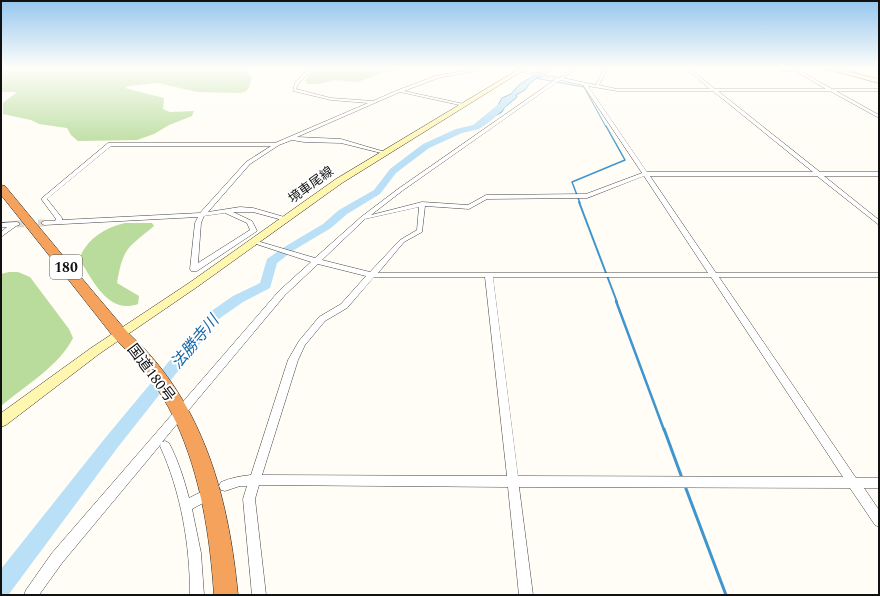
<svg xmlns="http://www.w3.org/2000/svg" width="880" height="596" font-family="Spectral,'Noto Sans JP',serif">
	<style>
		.forest { fill: #b9dc9c }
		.water { fill: #b9e0f7; stroke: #3f96cf }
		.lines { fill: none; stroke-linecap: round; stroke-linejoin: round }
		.stream-far4 { stroke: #3f96cf; stroke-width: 1 }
		.stream-far3 { stroke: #3f96cf; stroke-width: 1.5 }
		.stream-far2 { stroke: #3f96cf; stroke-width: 2 }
		.stream-far1 { stroke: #3f96cf; stroke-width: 2.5 }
		.stream { stroke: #3f96cf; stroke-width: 3 }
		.river { fill: #b9e0f7; fill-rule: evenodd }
		.street-tunnel { stroke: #dbdad3; stroke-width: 7; stroke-dasharray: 7 3.5; stroke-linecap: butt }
		.street-casing { stroke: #444; stroke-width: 1 }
		.secondary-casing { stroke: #333; stroke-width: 1 }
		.highway-casing { stroke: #222; stroke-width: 1 }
		.street { fill: #fff; fill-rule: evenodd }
		.secondary { fill: #fff6b0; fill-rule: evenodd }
		.highway { fill: #f5a25d; fill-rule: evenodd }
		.labels { text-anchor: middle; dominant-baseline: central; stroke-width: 4; stroke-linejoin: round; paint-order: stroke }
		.far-street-label { font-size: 13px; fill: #111; stroke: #fff }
		.shield { fill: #fff; stroke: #585858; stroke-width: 1 }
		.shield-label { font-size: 14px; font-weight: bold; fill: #111 }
		.street-label { font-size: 15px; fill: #111; stroke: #fff }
		.water-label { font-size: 16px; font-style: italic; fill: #1768a6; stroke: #fff }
	</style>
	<rect width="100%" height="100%" fill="#fffdf5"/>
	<path class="forest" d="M1,68H252L249,70L248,73L252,79L250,82L249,88L245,92L238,93L197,92L158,83L128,86L125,88L164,98L163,109L170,112L194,111L192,116L169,125L154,134L137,140L78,141L71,135L67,128L39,124L31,120L3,114V103L17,92H1Z
		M313,68H408L382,73L358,82L335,80L319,84H307L305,81Z
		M125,223H152L154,226C128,248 123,247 117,283L139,296L138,304C108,315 93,280 79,259C87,239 104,228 125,223Z
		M9,272H18L30,277L69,329L73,338C60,365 25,386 1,406V274Z"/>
	<path class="water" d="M539,68H551L544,76L537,78L530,83L525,90L516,95L517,97L504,108L502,112L493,117L486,116L497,107L502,98L511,94L520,84L535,75Z"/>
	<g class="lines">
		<path class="stream-far4" d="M846,68L861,75
			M781,71H795
			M535,78L584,87L606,127"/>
		<path class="stream-far3" d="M580,203L572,182L625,160L606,126"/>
		<path class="stream-far2" d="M579,202L617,302"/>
		<path class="stream-far1" d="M616,301L664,430"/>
		<path class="stream" d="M664,429L682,478
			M685,486L726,595"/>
		<path class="river" d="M500,103H503L507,105L493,119L479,129L462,133L429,148L396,173L380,194L347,214L331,228L294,250L277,263L270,288L243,302L220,318L118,447L9,594L1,595V569L106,437L210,312L233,296L260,283L267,259L286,246L323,224L339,210L374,190L390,169L423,144L456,129L473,125Z"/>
		<path class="street-tunnel" d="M17,224L44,223"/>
		<defs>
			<path id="street" d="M309,68H313L298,84L296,89L331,98L373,101L398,90L436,76L481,68H489L438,78L404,91L464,104V106L400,92L297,137L341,139L385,152V154L341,143L304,142L292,140L279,145L250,164L208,212L240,207L253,208L288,218L289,219L286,221L253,212H233L252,221L257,231L197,271H191L190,269L195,223L198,217L44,225L41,223L44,221H55L56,219L42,200V198L108,143H275L368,103L331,100L293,91L295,83ZM111,146H271L246,162L200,213L62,220V218L47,199ZM225,213L247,223L250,230L198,263L201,223L204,216Z
				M502,68H509L559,78L573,68H577L563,78L596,85L604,68H608L599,85L617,89H710L685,68H689L715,89H826L790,68H795L832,89H879V91H836L879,115V118L830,91H718L820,172H879V176H824L879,220V225L817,176H650L716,273H879V277H719L856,478H879V488H864L879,510V527L875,525L850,488L519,487L533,595H519L508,487L259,485L255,499L266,595H252L243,499L247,486H240L225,491L221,490L219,486L221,482C231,478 240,476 251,475L288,360L299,341L319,317L341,304L366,276L318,264L285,295L162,442L165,441L169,443C178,460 184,479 189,498L201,492L205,494L207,498L205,502L192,509L201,553L204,595H190C190,545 181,492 160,446L161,444L62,563L39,595H24L26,590L52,553L279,291L311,262L253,243L252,242L253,241H257L315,258L361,217L398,189L556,79ZM560,80L583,85L642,173L586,194L486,195L468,205L422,202L371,215L402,191ZM588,86L617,91H713L813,172H647ZM644,176L708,273H378L404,242L422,232L425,206L469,209L487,199L587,198ZM419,207L417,230L400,240L370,272L322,260L365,219ZM374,277H485L507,476L262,475L298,360L305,345L325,321L347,308ZM493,277H711L843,477L518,476Z
				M17,222L19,223V225L16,226L1,237V232L7,227H1V223Z"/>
			<path id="secondary" d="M521,68H527L342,183L197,287L99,354L6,425L1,427V413L91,348L189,283L336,179Z
				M824,68H833L879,79V83Z"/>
			<path id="highway" d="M1,185L5,186C44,233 83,280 123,327C131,337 142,345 150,355C166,373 180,394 191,415C220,471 232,533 238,595H214C210,536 201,477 176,422C166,401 153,381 139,363C130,353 120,345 112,335C75,288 38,241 1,195Z"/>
		</defs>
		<use href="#street" class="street-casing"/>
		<use href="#secondary" class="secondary-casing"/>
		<use href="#highway" class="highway-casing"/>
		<use href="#street" class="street"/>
		<use href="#secondary" class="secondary"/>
		<use href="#highway" class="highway"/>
	</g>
	<linearGradient id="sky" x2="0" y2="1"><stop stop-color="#95c6ee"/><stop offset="0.45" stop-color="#fffefa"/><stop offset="1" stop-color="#fffefa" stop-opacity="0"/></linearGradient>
	<rect width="880" height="151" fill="url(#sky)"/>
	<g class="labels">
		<g class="far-street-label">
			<text transform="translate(311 185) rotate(-36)">境車尾線</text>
		</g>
		<rect class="shield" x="50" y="255" width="32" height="24" rx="3"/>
		<g class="shield-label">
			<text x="66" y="267">180</text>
		</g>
		<g class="street-label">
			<text transform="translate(151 373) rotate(53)">国道180号</text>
		</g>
		<g class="water-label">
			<text transform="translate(195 342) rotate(-50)">法勝寺川</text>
		</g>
	</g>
	<rect width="880" height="596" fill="none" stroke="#111111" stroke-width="4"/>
</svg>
